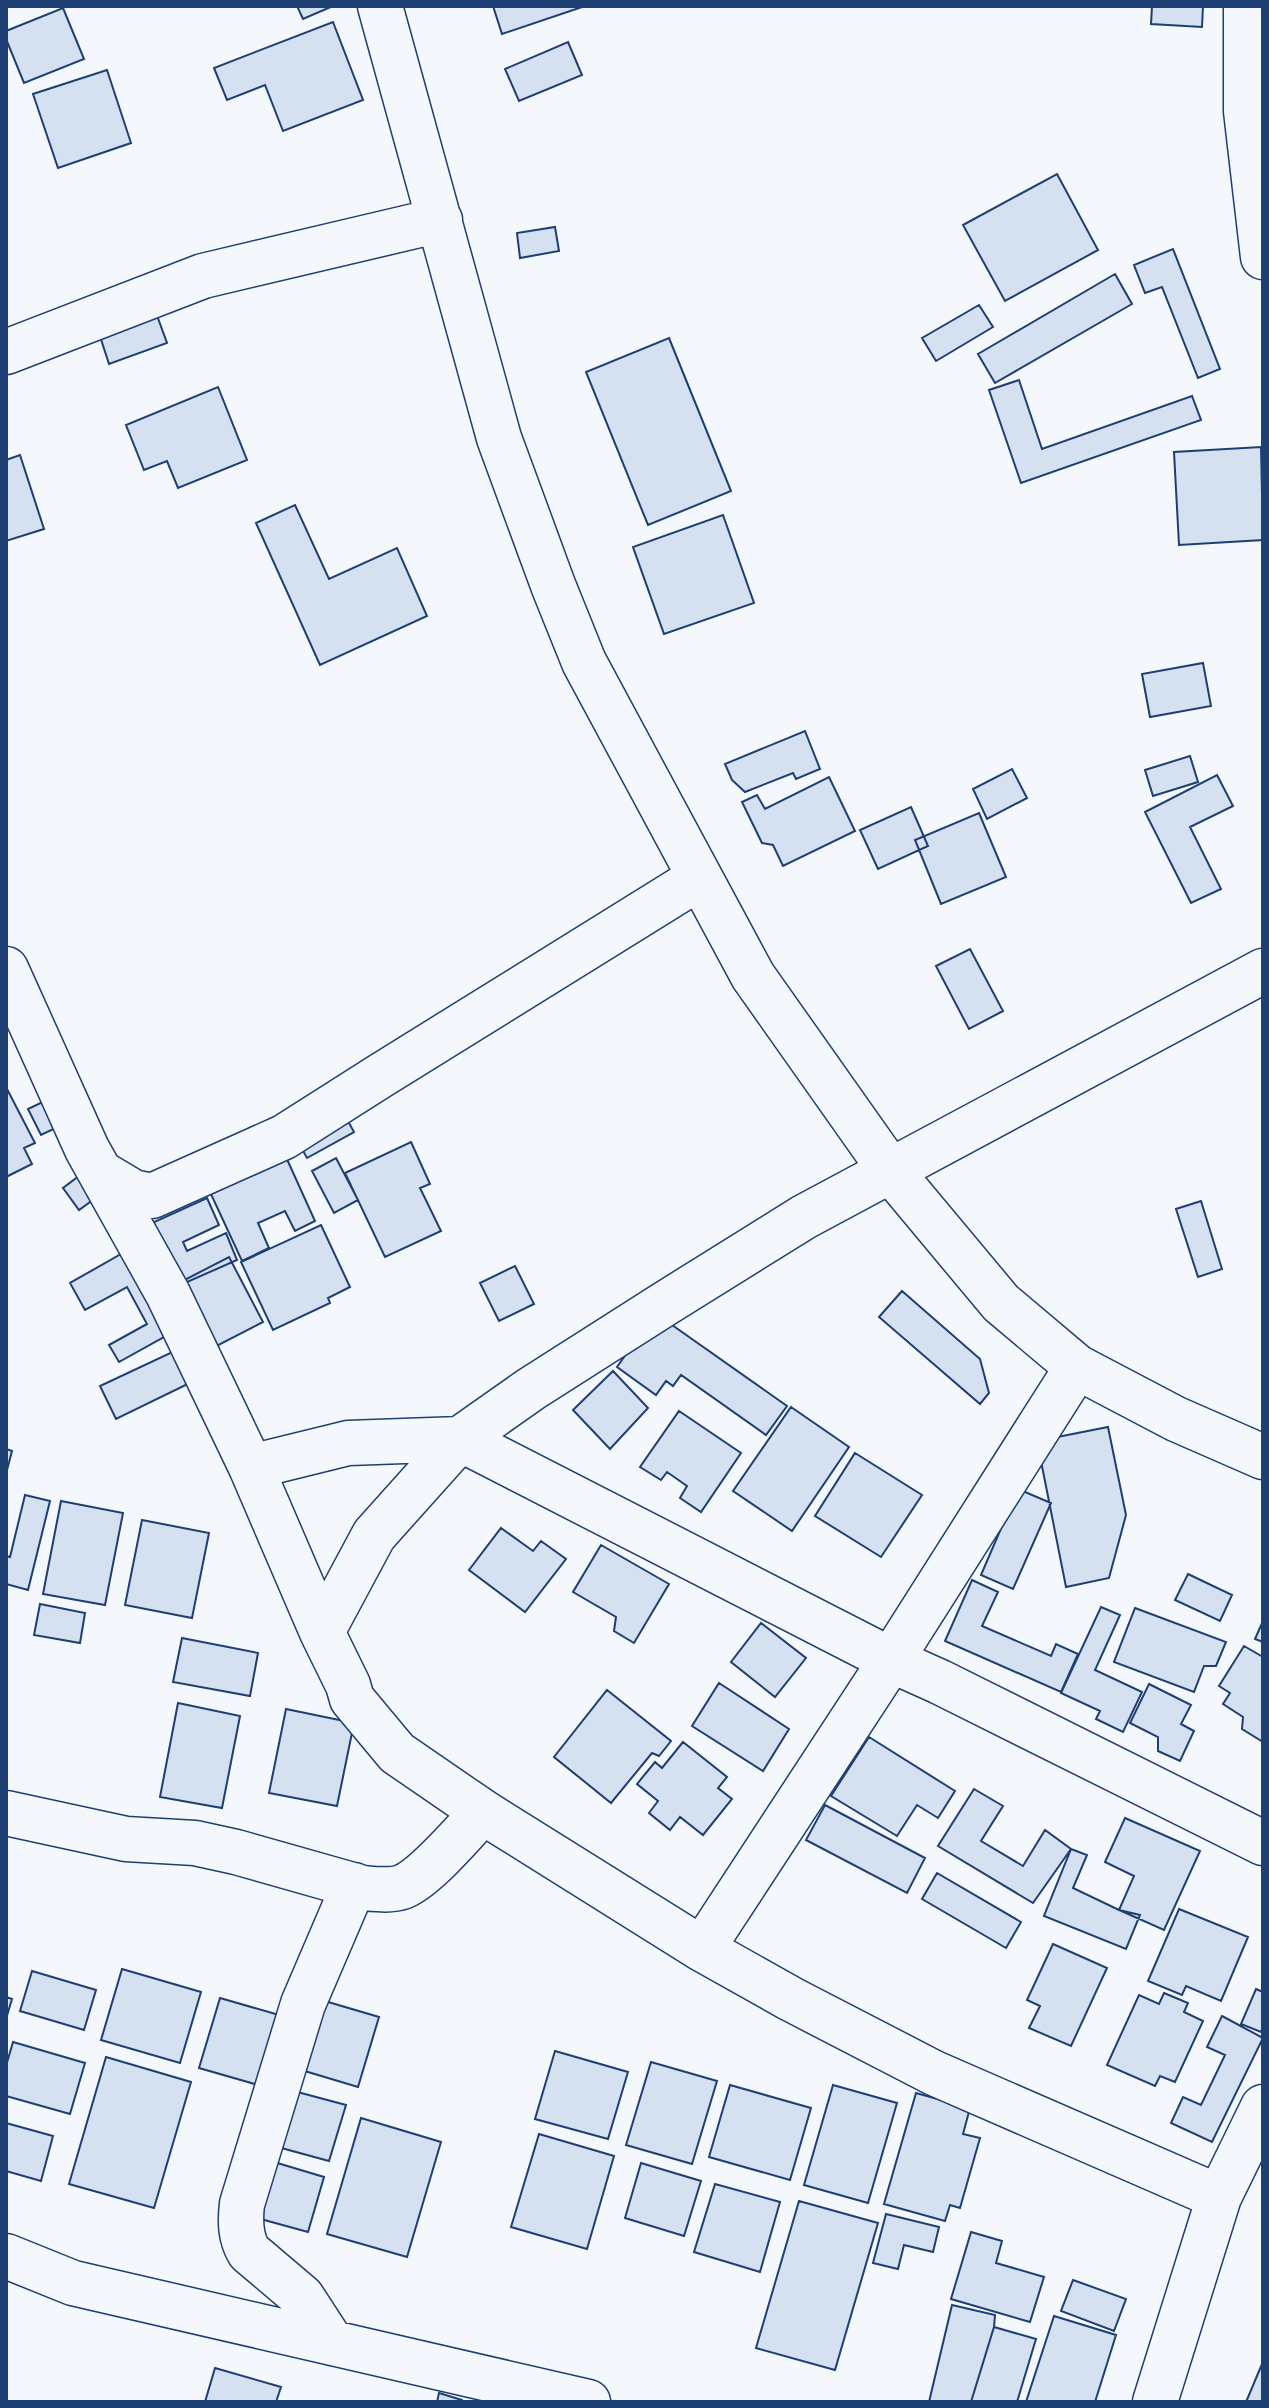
<svg xmlns="http://www.w3.org/2000/svg" width="1269" height="2408" font-family="'Space Grotesk',sans-serif">
	<style>
		.building { fill: #d5e0f0; stroke: #1d3f73; stroke-width: 2 }
		.lines { fill: none; stroke-linecap: round; stroke-linejoin: round }
		.minor-casing { stroke: #1d3f73; stroke-width: 47 }
		.minor { stroke: #f4f7fb; stroke-width: 44 }
	</style>
	<rect width="100%" height="100%" fill="#f4f7fb"/>
	<path class="building" d="M297,6H333L303,19Z
		M493,6H585L502,34Z
		M1152,6H1203L1202,27L1151,24Z
		M63,8L84,59L24,83L6,39V31Z
		M333,22L363,100L283,131L265,85L227,100L214,68Z
		M568,42L582,75L519,101L505,69Z
		M107,70L131,143L58,168L33,94Z
		M1057,174L1098,250L1005,301L963,225Z
		M555,227L559,251L520,258L517,233Z
		M1173,249L1220,369L1198,378L1162,287L1145,293L1134,265Z
		M1115,274L1132,304L995,383L978,354Z
		M979,305L993,327L936,361L922,338Z
		M155,310L167,343L109,364L98,330Z
		M669,338L731,491L648,525L586,372Z
		M1019,380L1042,449L1192,396L1201,420L1021,483L989,390Z
		M218,387L247,460L178,488L167,461L144,470L126,425Z
		M1261,447L1263,540L1179,545L1174,452Z
		M20,455L44,529L6,541V460Z
		M295,505L329,579L397,548L427,616L320,665L256,523Z
		M723,515L754,603L664,634L633,547Z
		M1203,663L1211,706L1150,717L1142,674Z
		M805,731L820,769L796,779L793,773L745,792L732,780L725,764Z
		M1190,756L1198,782L1153,796L1145,770Z
		M1012,769L1027,798L987,819L973,789Z
		M1217,775L1233,806L1190,827L1221,889L1191,903L1145,812Z
		M829,777L855,831L783,866L773,845L762,843L742,802L757,795L765,809Z
		M911,807L928,846L878,869L860,830Z
		M979,813L1006,877L941,904L915,840Z
		M970,949L1003,1011L969,1029L936,966Z
		M7,1089L35,1143L24,1148L32,1164L6,1177Z
		M51,1098L64,1124L41,1135L28,1109Z
		M342,1110L354,1132L307,1158L295,1136Z
		M411,1142L430,1184L420,1188L441,1231L385,1257L345,1173Z
		M286,1157L315,1221L295,1231L285,1211L258,1223L269,1248L242,1261L210,1192Z
		M336,1158L358,1200L334,1213L312,1171Z
		M91,1167L108,1189L79,1210L63,1188Z
		M207,1198L219,1225L183,1242L187,1251L226,1233L237,1260L169,1290L141,1228Z
		M1201,1201L1222,1269L1198,1277L1176,1209Z
		M321,1225L350,1287L328,1298L330,1303L273,1330L241,1262Z
		M135,1246L180,1328L119,1362L109,1345L147,1324L127,1287L85,1310L70,1283Z
		M229,1257L263,1322L205,1352L171,1287Z
		M515,1266L534,1304L499,1321L480,1283Z
		M902,1291L980,1359L989,1393L980,1404L879,1317Z
		M655,1313L787,1406L766,1435L681,1375L673,1386L666,1381L656,1395L617,1367Z
		M183,1347L198,1379L116,1419L100,1386Z
		M613,1371L648,1408L610,1449L573,1410Z
		M791,1407L849,1447L792,1531L733,1491Z
		M679,1411L741,1453L701,1512L680,1498L687,1486L667,1472L661,1480L640,1467Z
		M1108,1427L1126,1515L1109,1578L1066,1587L1037,1441Z
		M6,1449L12,1451L6,1474Z
		M855,1453L922,1495L881,1557L815,1516Z
		M1018,1489L1051,1503L1013,1589L981,1575Z
		M25,1495L50,1501L28,1590L6,1584V1556L10,1557Z
		M61,1501L123,1513L105,1605L43,1594Z
		M142,1520L209,1533L192,1618L125,1605Z
		M501,1528L533,1551L541,1541L566,1559L525,1612L469,1570Z
		M601,1545L669,1584L634,1643L614,1631L616,1617L573,1592Z
		M1188,1574L1232,1595L1220,1621L1175,1600Z
		M972,1580L998,1592L982,1626L1051,1656L1056,1644L1078,1654L1061,1692L945,1641Z
		M40,1604L85,1613L80,1643L34,1635Z
		M1101,1607L1120,1615L1095,1670L1142,1692L1123,1732L1096,1719L1100,1711L1061,1693Z
		M1135,1608L1226,1642L1216,1666H1204L1194,1692L1114,1662Z
		M1263,1621V1642L1255,1639Z
		M761,1623L806,1658L775,1697L731,1662Z
		M182,1638L258,1653L250,1696L173,1682Z
		M1244,1646L1263,1657V1742L1242,1729L1243,1717L1223,1704L1230,1693L1219,1686Z
		M719,1683L789,1729L763,1771L692,1726Z
		M1149,1684L1191,1705L1181,1724L1194,1731L1180,1761L1158,1751V1737L1130,1723Z
		M607,1690L671,1741L659,1756L652,1753L611,1803L554,1757Z
		M178,1703L240,1716L222,1808L160,1797Z
		M286,1709L354,1723L337,1806L269,1793Z
		M869,1737L955,1791L938,1818L917,1805L897,1836L831,1796Z
		M683,1742L727,1777L718,1788L732,1799L703,1835L680,1817L670,1830L649,1813L658,1801L637,1784L655,1762L662,1768Z
		M974,1789L1003,1806L981,1841L1023,1866L1045,1830L1071,1849L1033,1903L938,1846Z
		M825,1805L925,1858L907,1893L806,1840Z
		M1125,1818L1200,1851L1164,1930L1119,1910L1134,1876L1105,1862Z
		M1071,1849L1087,1855L1073,1888L1119,1910L1140,1915L1126,1949L1044,1916Z
		M937,1873L1021,1922L1006,1948L922,1899Z
		M1179,1909L1248,1937L1221,2001L1186,1986L1182,1995L1148,1981Z
		M1053,1944L1107,1968L1071,2046L1029,2028L1040,2006L1027,2000Z
		M122,1969L201,1992L180,2063L101,2040Z
		M32,1971L96,1990L84,2030L20,2011Z
		M1256,1989L1263,1992V2028L1261,2032L1241,2024Z
		M1164,1993L1188,2003L1184,2012L1203,2021L1175,2082L1160,2076L1155,2086L1107,2065L1139,1995L1159,2004Z
		M6,1997L12,1999L6,2019Z
		M220,1998L286,2017L265,2087L199,2068Z
		M318,1999L379,2017L358,2087L298,2069Z
		M1222,2016L1263,2038L1212,2142L1171,2123L1183,2097L1201,2105L1225,2055L1207,2047Z
		M13,2042L85,2063L70,2114L6,2096V2066Z
		M555,2051L628,2072L608,2139L535,2119Z
		M106,2057L191,2082L154,2208L69,2184Z
		M651,2062L717,2081L692,2164L626,2145Z
		M730,2085L811,2108L790,2180L709,2157Z
		M833,2085L897,2103L868,2203L804,2185Z
		M290,2090L346,2105L329,2161L274,2146Z
		M916,2093L970,2108L963,2134L980,2138L960,2208L950,2205L945,2221L884,2204Z
		M361,2118L441,2142L407,2257L327,2234Z
		M6,2123L53,2136L41,2181L6,2171Z
		M539,2134L614,2156L587,2249L511,2227Z
		M274,2162L324,2177L308,2232L257,2218Z
		M641,2163L701,2181L684,2236L625,2218Z
		M715,2184L780,2202L760,2272L694,2252Z
		M799,2201L878,2223L835,2370L756,2348Z
		M886,2214L939,2227L933,2252L904,2245L898,2269L873,2263Z
		M971,2232L1002,2241L996,2263L1044,2277L1030,2322L951,2299Z
		M1073,2280L1126,2299L1114,2331L1061,2311Z
		M952,2305L995,2315L994,2327L971,2402H929Z
		M1054,2316L1116,2335L1095,2402H1026Z
		M994,2327L1036,2339L1017,2402H971Z
		M1262,2364L1263,2402H1246Z
		M215,2368L281,2387L276,2402H205Z
		M439,2393L462,2400V2402H437Z"/>
	<g class="lines">
		<defs>
			<path id="minor" d="M380,6L499,438L553,585L584,662L753,976L890,1170L1001,1303L1077,1367L1176,1419L1263,1457
				M1246,6V111L1263,257
				M6,352L203,276L440,220
				M6,969L87,1149L168,1294L251,1467L322,1632L348,1685L352,1699L397,1753L483,1812L702,1949L791,1999L934,2073L1219,2197
				M101,1173L133,1192L152,1196L284,1137L380,1076L699,878
				M251,1467L348,1443L460,1439L891,1660L940,1682L1263,1843
				M322,1632L374,1535L460,1439L531,1389L666,1303L804,1217L1263,971
				M6,1813L126,1839L195,1843L236,1852L363,1888C375,1889 391,1891 402,1887C426,1878 464,1831 483,1812
				M702,1949L891,1660L1077,1367
				M6,2256L73,2283L588,2402
				M332,2343L302,2297L249,2252C240,2237 240,2221 242,2204L303,2004L354,1885
				M1155,2402L1219,2197L1263,2107"/>
		</defs>
		<use href="#minor" class="minor-casing"/>
		<use href="#minor" class="minor"/>
	</g>
	<rect width="1269" height="2408" fill="none" stroke="#1d3f73" stroke-width="16"/>
</svg>
